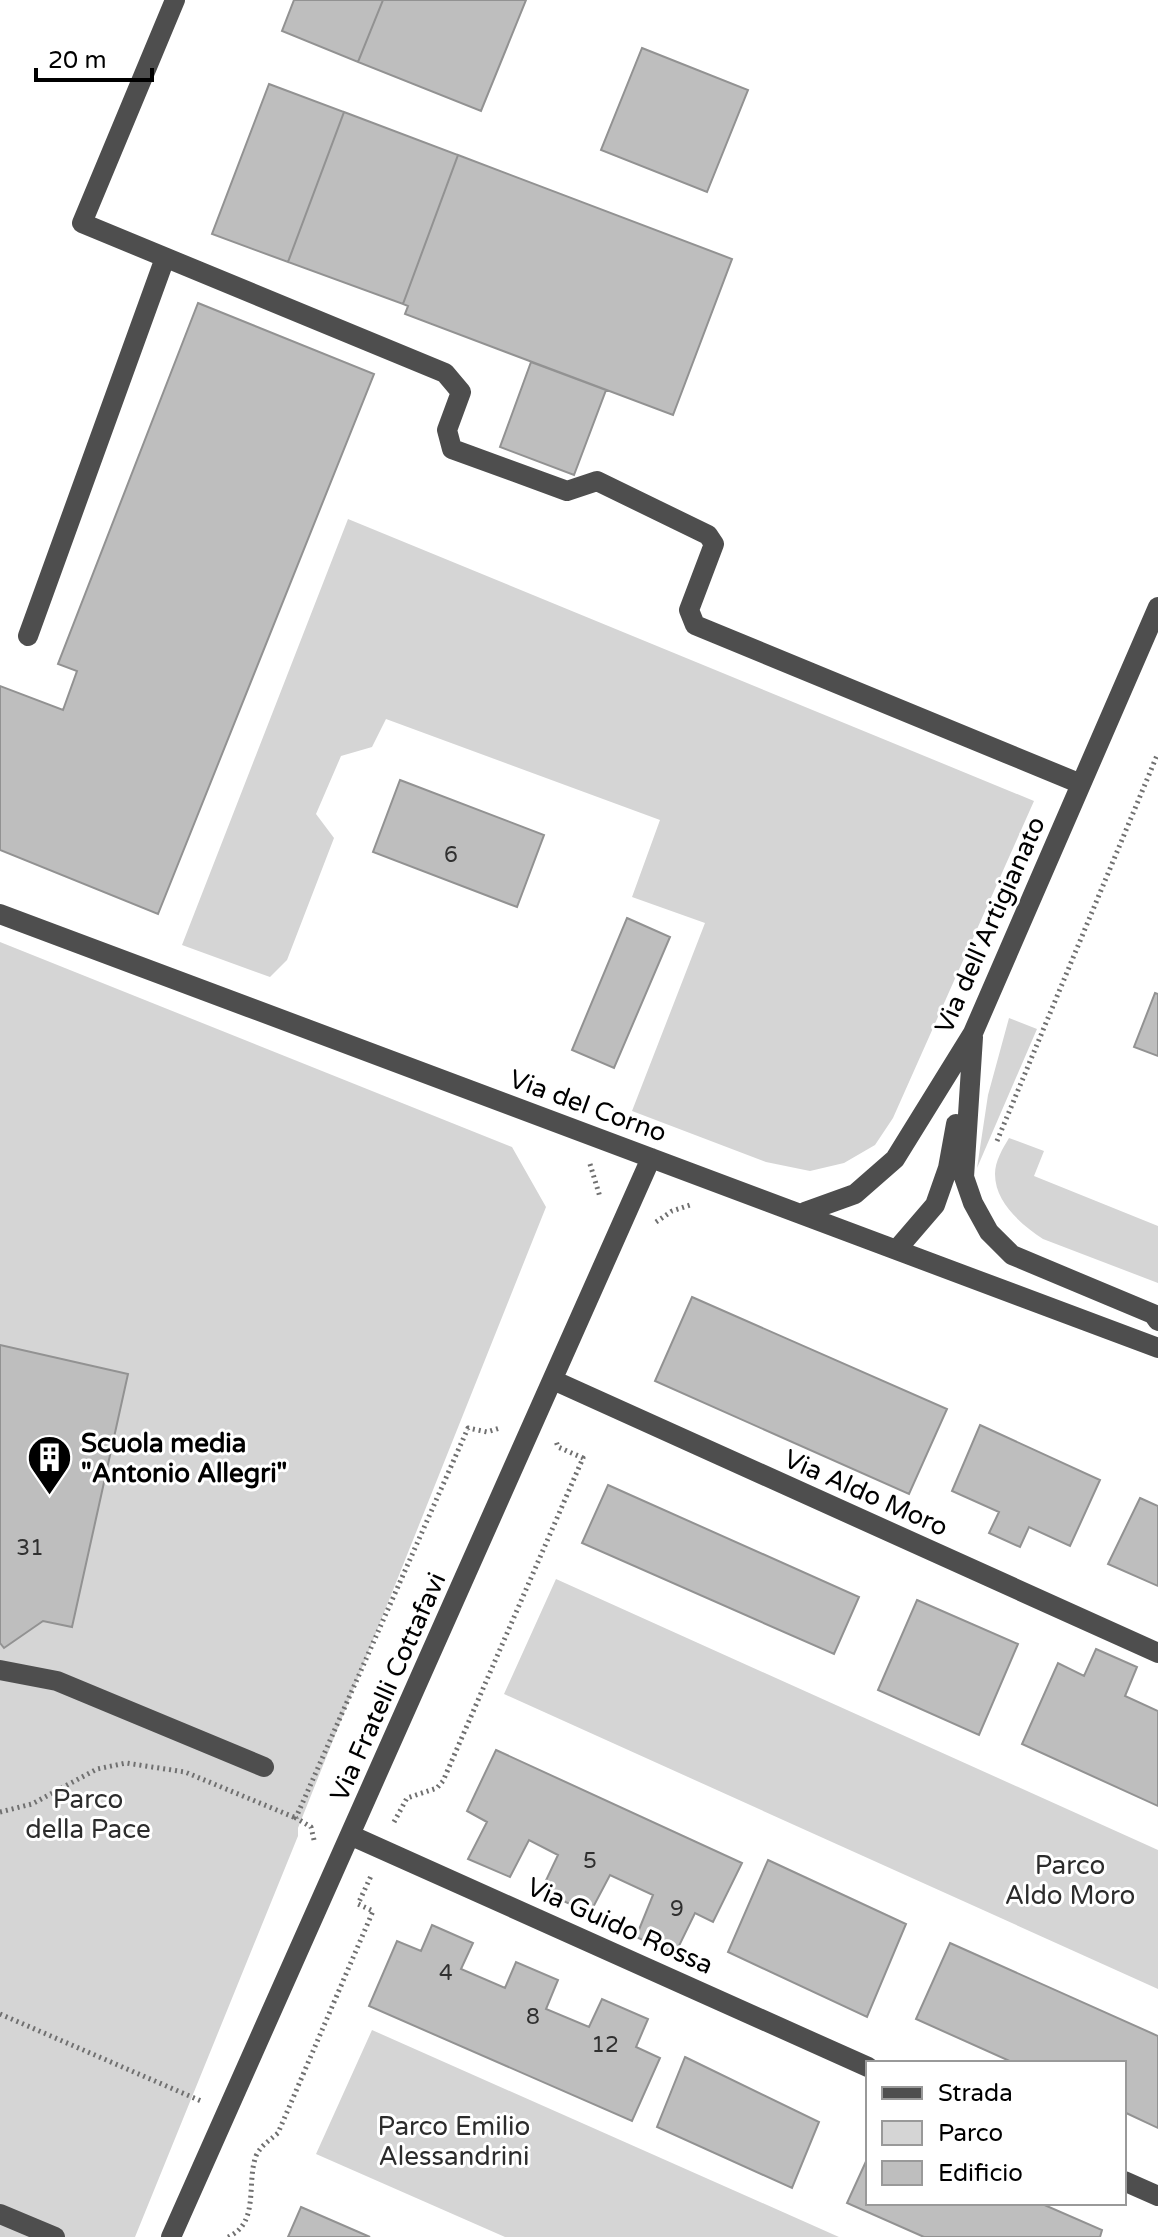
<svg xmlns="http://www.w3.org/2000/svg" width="1158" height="2237" font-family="'Varela Round',sans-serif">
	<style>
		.green { fill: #d5d5d5 }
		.building { fill: #bebebe; stroke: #929292; stroke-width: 2 }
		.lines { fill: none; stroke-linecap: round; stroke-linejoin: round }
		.path { stroke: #707070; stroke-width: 5; stroke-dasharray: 2 4; stroke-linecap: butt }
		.minor { stroke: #4e4e4e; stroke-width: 20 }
		.labels { text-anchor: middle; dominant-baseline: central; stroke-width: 6; stroke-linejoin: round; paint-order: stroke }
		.number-label { font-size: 22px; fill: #303030 }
		.street-label { font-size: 26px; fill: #000; stroke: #fff }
		.poi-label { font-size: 26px; font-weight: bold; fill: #000; stroke: #fff; text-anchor: start }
		.park-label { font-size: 26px; fill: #2c2c2c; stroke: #fff }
	</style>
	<rect width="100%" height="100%" fill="#fff"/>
	<path class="green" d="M348,519L1034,801L893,1118L875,1145L844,1163L810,1171L766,1162L632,1111L705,923L632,897L660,820L386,719L372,747L341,756L316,814L334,838L287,960L270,977L182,945Z
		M0,942L512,1147L546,1207L298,1828V1836L135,2237H0Z
		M1009,1018L1037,1029L977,1168L988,1095Z
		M1009,1138L1044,1151L1034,1176L1158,1226V1283L1043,1239C1022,1225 995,1203 995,1174C995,1161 1003,1148 1009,1138Z
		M556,1579L1158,1850V1989L504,1694Z
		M372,2030L839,2237H505L316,2154Z"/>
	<path class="building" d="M294,0H383L358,62L282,31Z
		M383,0H526L481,111L358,62Z
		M642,48L748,90L707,192L601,150Z
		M269,84L344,112L288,262L212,234Z
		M344,112L458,155L403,304L288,262Z
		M458,155L732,259L673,415L405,314L408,306L403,304Z
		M198,303L374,374L158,914L0,850V686L63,710L77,671L58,664Z
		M531,362L606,390L574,475L500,447Z
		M400,780L544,835L517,907L373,852Z
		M627,918L670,937L614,1068L572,1050Z
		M1155,993L1158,994V1056L1134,1047Z
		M692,1297L947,1409L909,1494L655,1381Z
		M0,1345L128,1374L72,1627L43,1621L4,1648L0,1643Z
		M980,1425L1100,1480L1070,1546L1029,1527L1020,1547L989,1533L999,1512L952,1491Z
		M608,1485L859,1597L834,1654L582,1543Z
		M1140,1498L1158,1506V1586L1108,1564Z
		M917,1600L1018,1644L979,1735L878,1690Z
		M1096,1649L1137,1667L1125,1696L1158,1711V1806L1022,1744L1058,1663L1084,1676Z
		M496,1750L742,1863L713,1922L695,1913L675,1954L636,1937L653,1895L610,1875L590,1913L541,1891L558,1855L529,1840L510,1877L468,1859L487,1822L467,1811Z
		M768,1860L906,1924L867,2017L728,1952Z
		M432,1925L473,1943L461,1969L505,1988L516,1962L558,1980L546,2009L589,2027L602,1999L648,2019L636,2047L660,2058L632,2121L369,2006L397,1941L421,1951Z
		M950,1943L1158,2036V2128L1124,2112V2063H1014L916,2019Z
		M685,2057L819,2122L792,2188L657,2127Z
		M868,2157V2203H1040L1102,2230L1100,2237H924L847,2203Z
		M301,2207L370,2237H288Z"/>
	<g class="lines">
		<path class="path" d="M997,1141L1158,753
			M590,1164L600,1197
			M656,1222L672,1211L693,1204
			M0,1812L32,1804L97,1769L126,1763L185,1772L296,1818
			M394,1822L407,1798L437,1788L443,1781L583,1458L558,1447L556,1441
			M314,1840L311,1827L296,1818L298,1813L468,1428L487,1432L500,1428
			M0,2014L201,2101
			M228,2237C260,2223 246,2183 256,2156C261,2145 269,2141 278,2133L373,1911L358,1904L371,1876"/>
		<path class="minor" d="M175,0L82,223L445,373L461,392L447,430L452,449L567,491L597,481L708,535L714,544L689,610L695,625L1081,784
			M28,636L165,258
			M0,914C386,1059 773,1201 1158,1348
			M973,1037L964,1177L973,1203L989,1232L1012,1255L1153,1314L1158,1321
			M805,1212L855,1194L895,1159L973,1033L1158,607
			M898,1248L935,1205L948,1168L956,1124
			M553,1380L1158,1653
			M0,1670L57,1681L264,1767
			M350,1835L868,2067
			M1124,2181L1158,2196
			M0,2214L55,2237
			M171,2237L651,1158"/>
	</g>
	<defs>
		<symbol id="building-pin" viewBox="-11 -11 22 30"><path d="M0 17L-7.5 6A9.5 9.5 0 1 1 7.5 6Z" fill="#000" stroke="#fff"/><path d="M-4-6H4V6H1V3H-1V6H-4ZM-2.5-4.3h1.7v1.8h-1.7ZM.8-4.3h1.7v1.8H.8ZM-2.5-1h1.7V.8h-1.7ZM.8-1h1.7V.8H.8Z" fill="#fff"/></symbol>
	</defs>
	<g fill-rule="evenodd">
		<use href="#building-pin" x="24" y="1432" width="51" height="69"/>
	</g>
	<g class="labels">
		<g class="number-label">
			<text x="451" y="855">6</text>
			<text x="30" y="1548">31</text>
			<text x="590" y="1861">5</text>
			<text x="677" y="1909">9</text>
			<text x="446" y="1973">4</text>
			<text x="533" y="2017">8</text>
			<text x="605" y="2045">12</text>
		</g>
		<g class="street-label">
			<text transform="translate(990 925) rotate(-66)">Via dell'Artigianato</text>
			<text transform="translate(588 1106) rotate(20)">Via del Corno</text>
			<text transform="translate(866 1493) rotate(24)">Via Aldo Moro</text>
			<text transform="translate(388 1687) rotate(-66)">Via Fratelli Cottafavi</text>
			<text transform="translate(620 1926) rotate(24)">Via Guido Rossa</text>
		</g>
		<g class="poi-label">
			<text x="81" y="1443">Scuola media<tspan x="81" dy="30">"Antonio Allegri"</tspan></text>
		</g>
		<g class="park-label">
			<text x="88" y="1799">Parco<tspan x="88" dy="30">della Pace</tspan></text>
			<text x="1070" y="1865">Parco<tspan x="1070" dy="30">Aldo Moro</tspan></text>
			<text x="454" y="2126">Parco Emilio<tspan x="454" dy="30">Alessandrini</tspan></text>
		</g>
	</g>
	<rect x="866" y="2061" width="260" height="144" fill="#ffffff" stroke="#999999" stroke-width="2"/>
	<rect x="882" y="2087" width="40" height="12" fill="#4e4e4e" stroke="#999999" stroke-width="2"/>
	<text x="938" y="2101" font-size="24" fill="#000000">Strada</text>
	<rect x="882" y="2121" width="40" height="24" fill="#d5d5d5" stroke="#999999" stroke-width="2"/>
	<text x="938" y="2141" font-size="24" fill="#000000">Parco</text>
	<rect x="882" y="2161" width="40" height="24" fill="#bebebe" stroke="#999999" stroke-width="2"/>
	<text x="938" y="2181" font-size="24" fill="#000000">Edificio</text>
	<path d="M36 68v12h116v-12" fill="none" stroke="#000000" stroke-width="4"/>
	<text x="48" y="68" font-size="24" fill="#000000" stroke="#ffffff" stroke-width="6" paint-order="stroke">20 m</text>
</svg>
